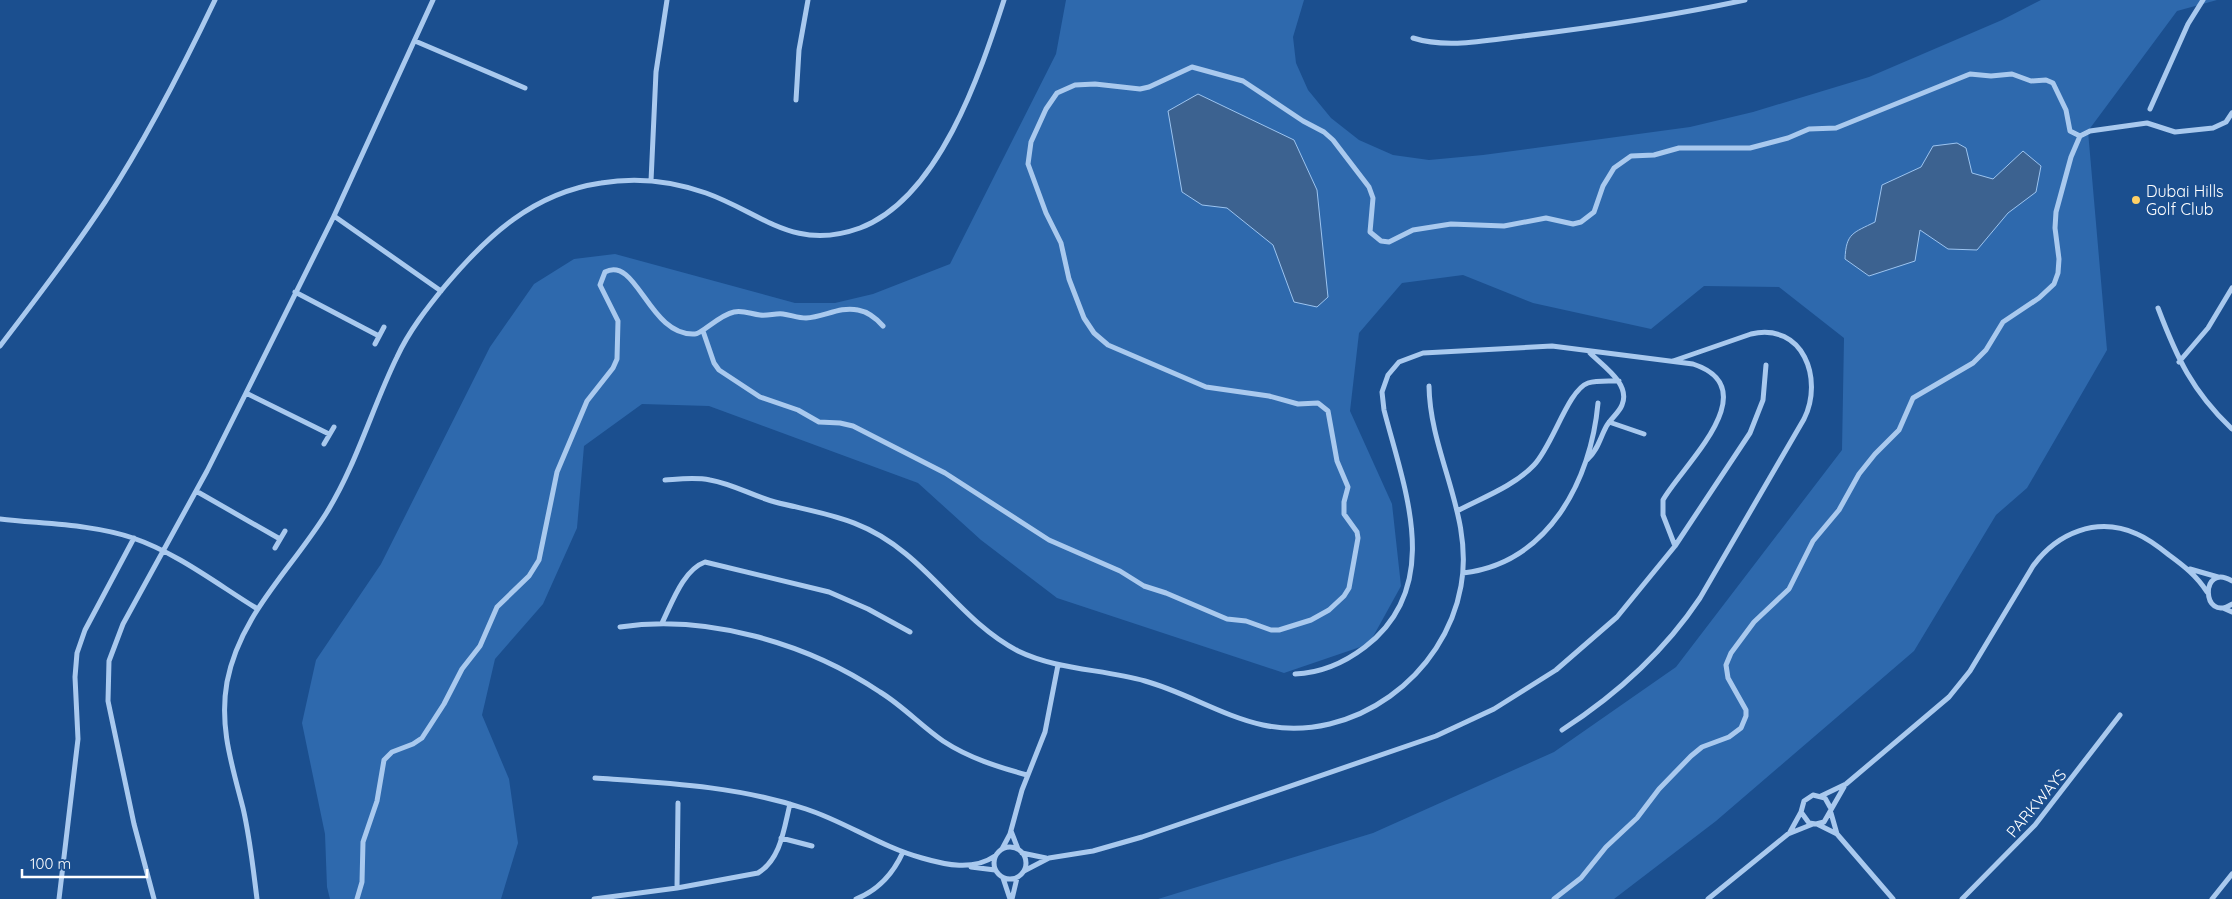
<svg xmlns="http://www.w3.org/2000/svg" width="2232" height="899" font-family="Quicksand,sans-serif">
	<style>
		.green { fill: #2e69ad }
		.water { fill: #3c6290; stroke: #9cc4f0 }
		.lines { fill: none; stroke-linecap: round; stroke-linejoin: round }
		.street { stroke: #a9c9ee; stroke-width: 5 }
		.poi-dot { fill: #ffd166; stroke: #1b4f8f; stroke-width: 2 }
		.labels { text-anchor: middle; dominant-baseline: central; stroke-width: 4; stroke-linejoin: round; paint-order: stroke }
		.poi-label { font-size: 16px; fill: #fff; stroke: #1b4f8f; text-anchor: start }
		.street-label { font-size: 16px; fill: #fff; stroke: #1b4f8f }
	</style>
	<rect width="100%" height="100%" fill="#1b4f8f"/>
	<path class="green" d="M1066,0H1304L1293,37L1296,63L1308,90L1331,118L1359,140L1393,155L1429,160L1483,155L1690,127L1753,112L1869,77L2002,20L2041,0H2217L2177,11L2088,131L2107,350L2027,488L1996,515L1914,651L1716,821L1614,899H1158L1373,833L1554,752L1676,667L1842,450L1844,338L1779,287L1704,286L1651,329L1533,303L1463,275L1402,283L1359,333L1350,411L1392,504L1401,586L1369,644L1284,673L1057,598L981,540L918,483L709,406L642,404L584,446L577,528L543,604L495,659L482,715L509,779L518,843L501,899H330L327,887L325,834L302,723L316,660L381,564L490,347L534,284L574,259L615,254L795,303H835L873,294L950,264L1056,54Z"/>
	<path class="water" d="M1198,94L1294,140L1317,190L1328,297L1317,307L1294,302L1273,245L1227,208L1202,205L1182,192L1168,111Z
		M1957,143L1966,148L1972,173L1993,179L2023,151L2041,166L2036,192L2008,213L1977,250L1948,249L1920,230L1915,261L1869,276L1845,259C1846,233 1853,233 1875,222L1882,185L1921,167L1933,146Z"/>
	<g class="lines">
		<path class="street" d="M1413,38C1447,49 1488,40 1523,36C1597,27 1671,16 1745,0
			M415,41L525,88
			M796,100L799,50L808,0
			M2150,109L2188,24L2203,0
			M651,181L656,72L667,0
			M334,216L441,291
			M295,292L379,336
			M2158,308C2177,358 2192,391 2232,429
			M703,331L714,363L719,370L760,397L798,410L819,422L840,423L853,426L945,473L1049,540L1120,571L1144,586L1166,593L1227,619L1246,621L1271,630H1279L1311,620L1329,610L1344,596L1349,588L1358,538L1357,532L1344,514V502L1348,487L1337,461L1328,411L1318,403L1298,404L1269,396L1206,387L1108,345L1094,333L1084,318L1069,279L1061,243L1046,213L1028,164L1031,142L1046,109L1057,93L1075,85L1095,84L1140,89L1149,87L1192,67L1243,81L1303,121L1324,132L1333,140L1369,187L1373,198L1370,232L1381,241L1389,242L1413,230L1451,224L1504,226L1546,218L1573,224L1581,222L1594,212L1603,186L1614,168L1631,156L1654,155L1679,148H1750L1788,138L1809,129L1836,128L1970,74L1991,76L2012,74L2031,81L2046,80L2053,83L2066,110L2070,131L2080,136
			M375,344L384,327
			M0,346C36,299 72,252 105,202C147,138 182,69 215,0
			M2179,362L2208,328L2232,288
			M246,393L329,434
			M1609,422L1644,434
			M324,444L334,427
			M1587,460C1598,450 1600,438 1606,427C1610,419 1619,413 1622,405C1631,384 1603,366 1590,353
			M665,480C680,479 695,477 710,480C733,484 753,496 775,502C827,515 863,518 906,554C944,585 973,628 1018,651C1057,670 1103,669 1145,681C1185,692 1222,716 1263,725C1353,744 1445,676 1461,586C1474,516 1430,455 1429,386
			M196,491L280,539
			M1459,510C1484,497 1514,486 1534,465C1553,445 1568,390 1588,383C1597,380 1609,381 1619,381
			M0,519C43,524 92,524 133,538C177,553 217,584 256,608
			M275,548L285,531
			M2190,569L2218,577
			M1463,573C1548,563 1591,481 1598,403
			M2232,581C2200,561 2201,624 2232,604
			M2223,608L2232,612
			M662,623C672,603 683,570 705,562L829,592L868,609L910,632
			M620,627C707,614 807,643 880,692C903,706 921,726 943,741C969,758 998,767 1027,775
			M1295,674C1322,673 1344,663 1365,647C1445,586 1404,488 1384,410L1382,392L1388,375L1399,362L1423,353L1552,346L1693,364C1769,389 1681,467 1663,500V515L1675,546
			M1562,730C1616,695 1664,652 1700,598L1804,419C1824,379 1803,322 1751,334L1673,361
			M595,778C667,783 737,786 806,809C846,822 881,847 922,858C946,865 973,871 995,856
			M1821,796L1846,784L1949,697L1970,671L2033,566C2057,533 2097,516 2137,534C2149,539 2159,547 2169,555C2184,566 2197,576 2207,592
			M1830,807L1825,798L1813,795L1804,801L1801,812L1809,823L1816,824L1824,822L1844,787
			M1831,813L1837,834
			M1817,824L1837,834L1893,899
			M1011,831L1018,849
			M1790,832L1801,812
			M781,838L812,846
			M994 863a16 16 0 1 1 32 0a16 16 0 1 1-32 0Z
			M1002,849L1010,834L1022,790L1045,732L1058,665
			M1022,853L1046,858
			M971,867L995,870
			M1024,871L1049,858L1093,851L1142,837L1436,736L1494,709L1556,670L1617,617L1675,546L1750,433L1763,400L1766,365
			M1003,878L1010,899
			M677,888L678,803
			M59,899L78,739L75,677L77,653L85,630L134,538
			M154,899L134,824L108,701L109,661L123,624L207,471L246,393L334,216L433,0
			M257,899C253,868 250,838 243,808C232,765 219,727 227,682C240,614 292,569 327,512C357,463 372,408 397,357C409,331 427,308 445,286C487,236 533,193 601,183C636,177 672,181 706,193C762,213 794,252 860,228C939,198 980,74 1004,0
			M357,899L362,882L363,842L377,801L384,760L392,752L413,744L422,738L444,704L462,669L480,646L497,607L529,576L539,560L557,472L587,401L613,368L617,359L618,321L600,285L605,272C637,255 649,337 695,334C702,334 719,315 734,312C743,310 751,314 760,315C768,316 776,313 783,314C791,315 798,318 806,318C824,317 840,306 858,310C869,312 876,318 883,326
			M594,899L677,888L758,873C781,859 784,828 790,804
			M856,899C879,890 893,874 903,852
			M1012,899L1017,878
			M1554,899L1581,878L1606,847L1637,818L1659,789L1691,756L1702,747L1729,737L1741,728L1746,716V710L1728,678L1726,665L1731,653L1754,622L1789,589L1813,541L1839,510L1859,474L1875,454L1899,430L1913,398L1973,363L1986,350L2003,322L2039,298L2054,284L2058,273L2059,259L2055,228L2056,212L2071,157L2080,136L2090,131L2147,123L2175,132L2213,128L2226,122L2232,113
			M1708,899L1788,834L1813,824
			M1962,899L2035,825L2120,715
			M2212,899L2232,874"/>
	</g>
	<circle class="poi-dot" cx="2136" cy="200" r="5"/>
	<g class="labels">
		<g class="poi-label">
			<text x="2146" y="191">Dubai Hills<tspan x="2146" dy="18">Golf Club</tspan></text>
		</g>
		<g class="street-label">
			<text transform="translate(2036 803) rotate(-50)">PARKWAYS</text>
		</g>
	</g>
	<path d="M22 869v8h125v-8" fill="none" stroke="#ffffff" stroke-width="2.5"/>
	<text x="30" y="869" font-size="15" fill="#ffffff" stroke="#1b4f8f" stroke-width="4" paint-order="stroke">100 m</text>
</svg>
